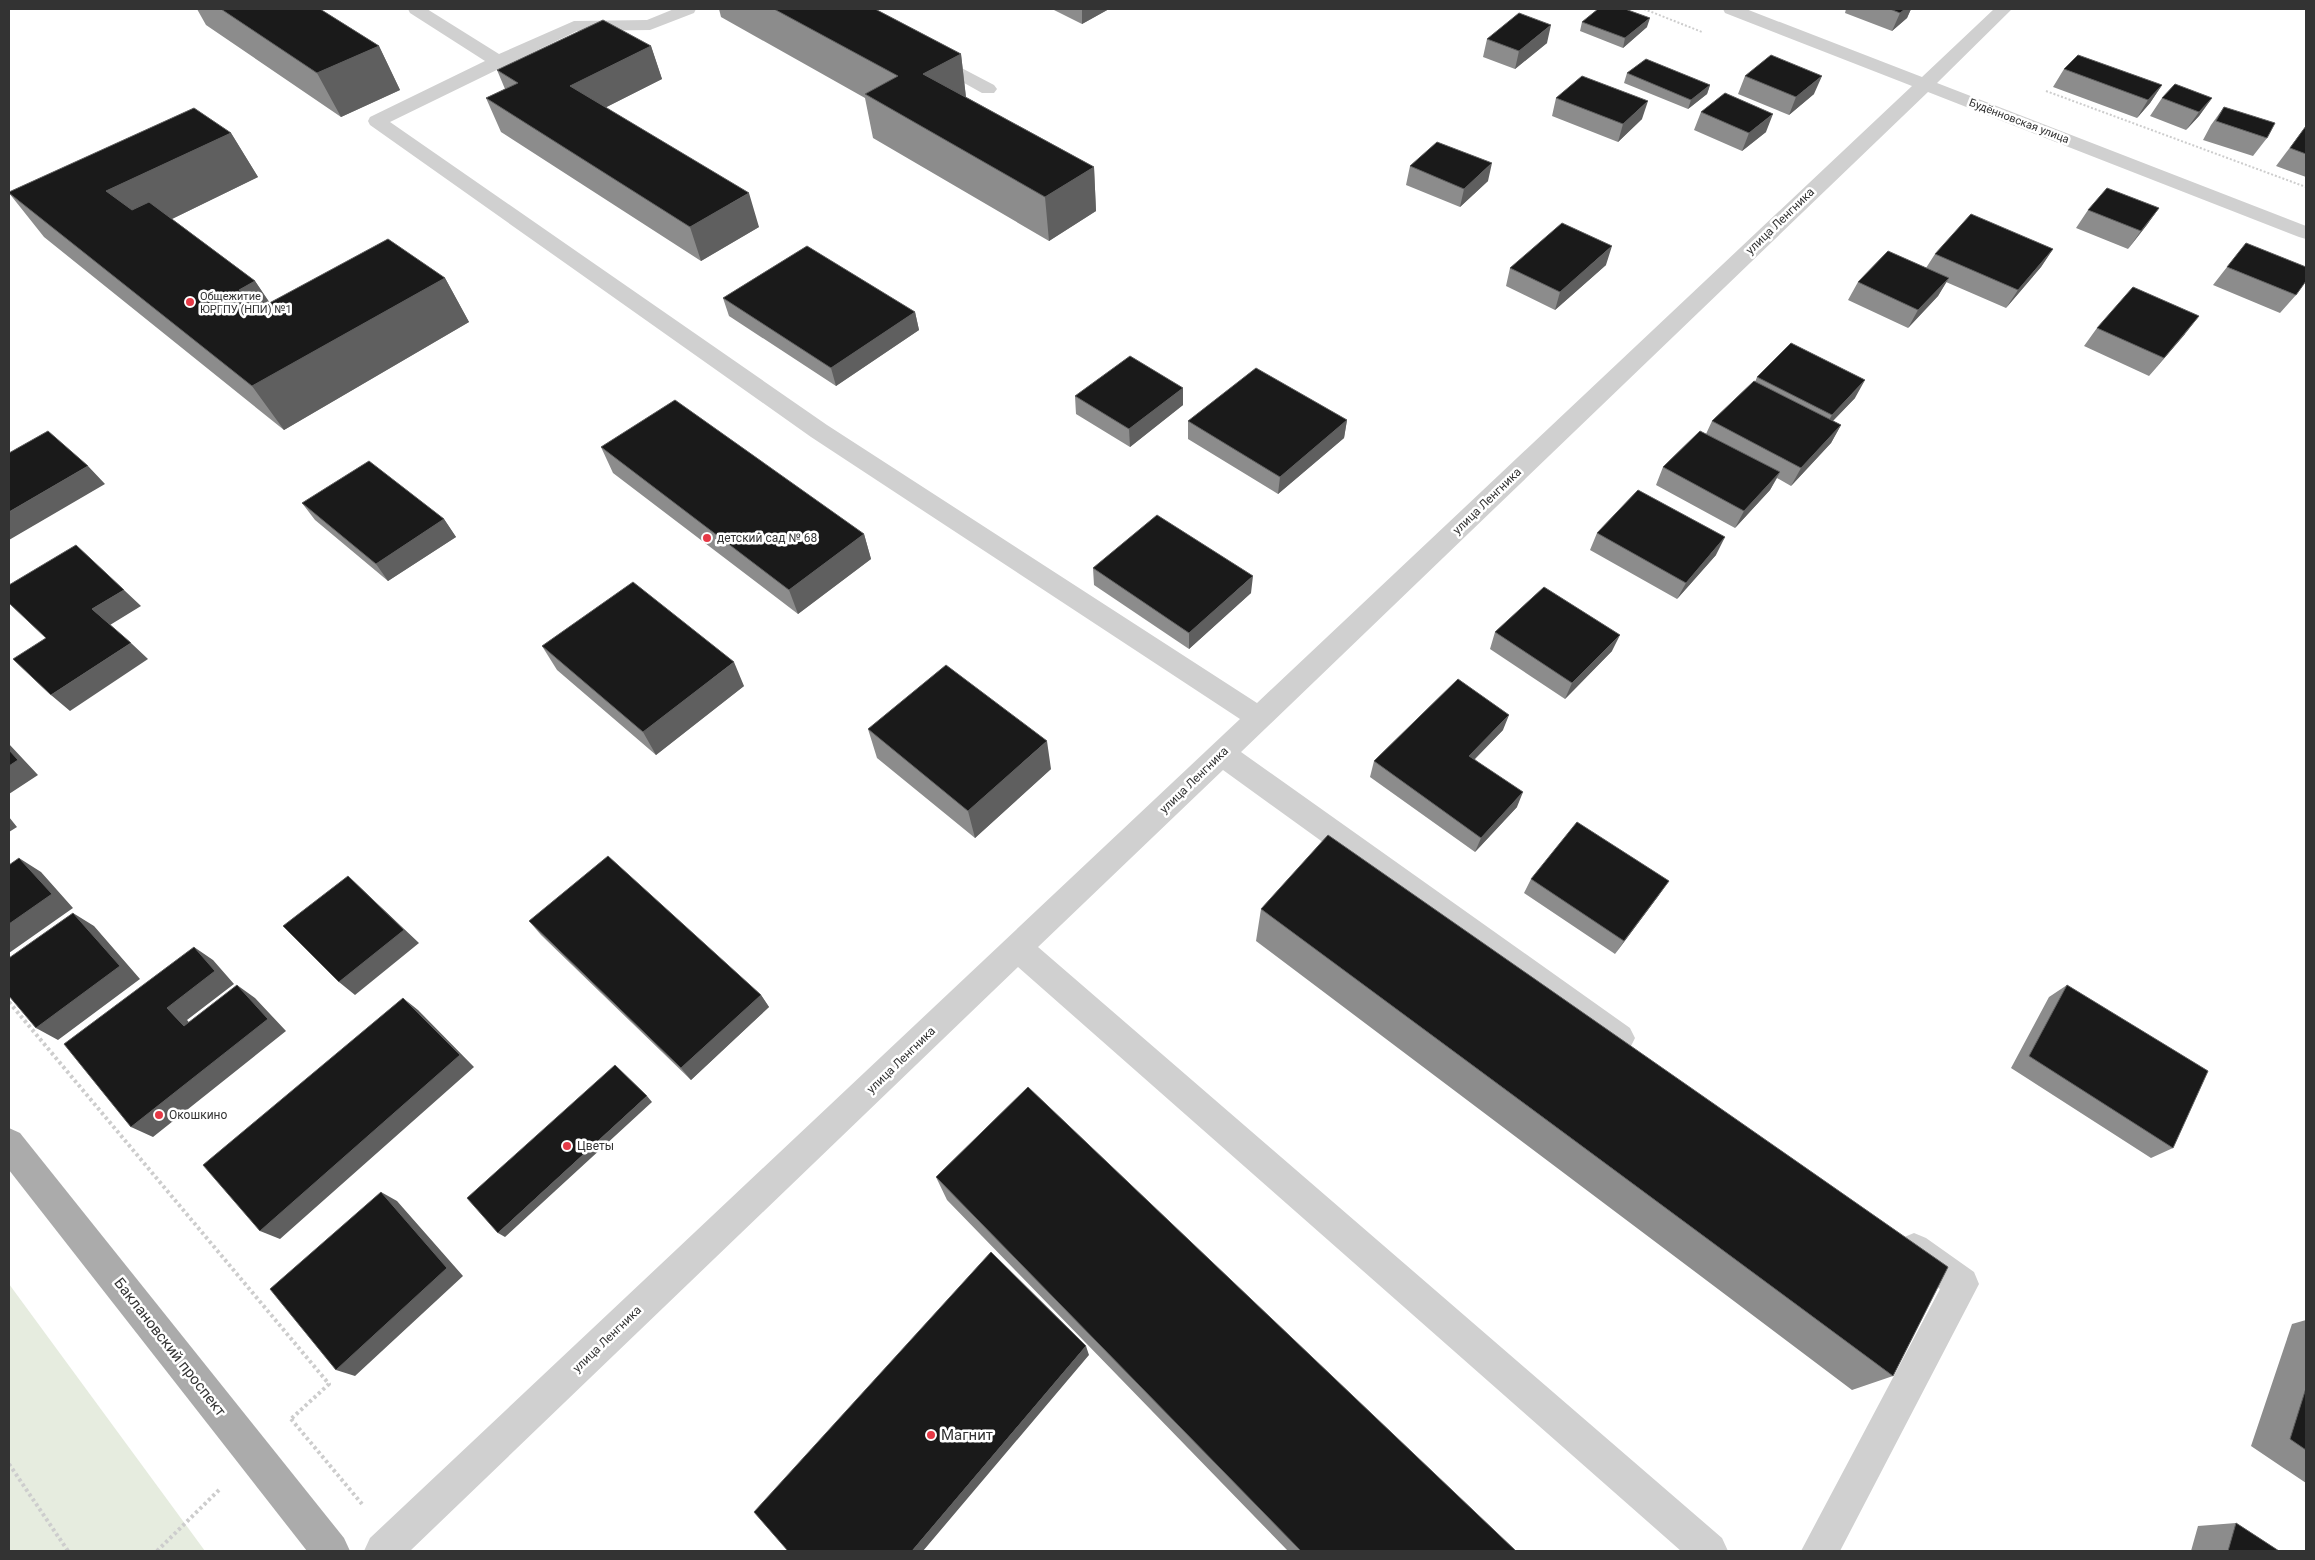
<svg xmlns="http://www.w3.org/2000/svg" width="2315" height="1560" font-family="Roboto,sans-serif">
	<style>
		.green { fill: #e6ecdf }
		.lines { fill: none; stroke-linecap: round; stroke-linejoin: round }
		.path-far1 { stroke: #cdcdcd; stroke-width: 2; stroke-dasharray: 2 2; stroke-linecap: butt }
		.path { stroke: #cdcdcd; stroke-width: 4; stroke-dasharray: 3 3; stroke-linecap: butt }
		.minor { fill: #d0d0d0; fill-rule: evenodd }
		.major { fill: #ababab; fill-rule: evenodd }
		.wall { fill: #8c8c8c }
		.shaded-wall { fill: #5f5f5f }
		.building { fill: #1a1a1a; stroke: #5f5f5f }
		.poi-dot { fill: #e63946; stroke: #fff; stroke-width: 2 }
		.labels { text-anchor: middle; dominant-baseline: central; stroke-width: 5; stroke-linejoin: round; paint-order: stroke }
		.far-street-label { font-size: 11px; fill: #333; stroke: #fff }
		.far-poi-label { font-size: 11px; fill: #333; stroke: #fff; text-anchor: start }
		.street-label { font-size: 12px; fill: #333; stroke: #fff }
		.poi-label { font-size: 12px; fill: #333; stroke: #fff; text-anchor: start }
		.near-street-label { font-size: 15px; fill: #333; stroke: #fff }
		.near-poi-label { font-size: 15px; fill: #333; stroke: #fff; text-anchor: start }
	</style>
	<rect width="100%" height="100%" fill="#fff"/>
	<path class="green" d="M9,1284L205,1551H9Z"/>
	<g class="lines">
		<path class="path-far1" d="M1644,9L1702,32
			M2046,91L2306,187"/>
		<path class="path" d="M9,1002L329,1384L291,1419
			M291,1419L362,1504
			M9,1464L68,1551
			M157,1551L221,1488"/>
		<path class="minor" d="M408,9H427L499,54L574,21L647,20L674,9H696L694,13L650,30L577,31L390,122L827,425L1257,703L1912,86L1725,13L1723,9H1746L1922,77L1994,9H2012L1937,83L2306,226V239L2299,237L1928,92L1241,752L1630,1028L1635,1038L1630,1048L1619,1053L1608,1048L1223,770L1038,947L1722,1538L1728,1551H1681L1018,967L410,1551H364L370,1538L1240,719L811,437L370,125L368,121L370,117L485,61L410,13Z
			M931,52L994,85L997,89L994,93H982L925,61L922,57L925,53Z
			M1914,1233L1926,1238L1974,1272L1979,1284L1840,1551H1801L1940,1289L1902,1262L1897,1250L1902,1238Z"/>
		<path class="major" d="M9,1128L20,1133L344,1538L350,1551H307L9,1170Z"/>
	</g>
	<path class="wall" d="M197,9H320L379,46L400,90L341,117L206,25Z
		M719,9H875L961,54L966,97L1094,167L1096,211L1049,241L873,138L865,98L721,17Z
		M1052,9H1109L1082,24Z
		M1846,9H1911L1907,18L1892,31L1845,13Z
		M1582,22L1647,27L1623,48L1580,31Z
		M1487,39L1547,43L1515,69L1483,57Z
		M651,46L662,79L606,107L759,227L701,261L501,132L486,98L505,89L497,70Z
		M2064,69L2162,85L2150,103L2137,118L2053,87Z
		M1627,73L1710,85L1707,94L1688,109L1624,83Z
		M1745,76L1814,94L1789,115L1738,94Z
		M1556,98L1642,119L1618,142L1552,116Z
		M2162,98H2212L2199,116L2186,130L2150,116Z
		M2224,107L2267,138L2253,156L2203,140L2211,125Z
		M1701,112L1766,132L1742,151L1694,130Z
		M2306,126V177L2276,166Z
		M231,133L258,177L172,219L255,281L270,303L445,278L469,322L284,430L44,237L9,193Z
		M1410,166L1488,181L1460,207L1406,185Z
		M2159,208L2146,226L2128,249L2076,228L2088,210Z
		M2053,249L2041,267L2006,308L1946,282L1938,296L1908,328L1848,300L1858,282L1926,268L1935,254Z
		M1606,265L1555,310L1506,286L1510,268Z
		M2227,267L2296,295L2280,313L2213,285Z
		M723,298L915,312L919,330L836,386L729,316Z
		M2097,328L2185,334L2149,376L2084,346Z
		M1757,377L1855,398L1833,421L1841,425L1831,443L1791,486L1777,478L1770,490L1735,528L1656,485L1663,467L1706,434L1712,421L1755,382Z
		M1183,388V405L1130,447L1076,414L1075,396Z
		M1347,420L1344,438L1278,494L1188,439V421Z
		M601,447L864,534L871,559L798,614L613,473Z
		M302,503L444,519L456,537L388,581L315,520Z
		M1597,533L1716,555L1677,599L1590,550Z
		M1093,568L1251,593L1189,649L1094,585Z
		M1495,632L1612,651L1565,699L1490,649Z
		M542,646L744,686L656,755L557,670Z
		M868,729L1051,769L975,838L877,758Z
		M1503,730L1475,759L1517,807L1475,852L1370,777L1374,761Z
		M1531,879L1659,895L1615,954L1524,893Z
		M1261,909L1893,1376L1852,1390L1256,941Z
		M529,921L761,995L769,1007L691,1080L541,935Z
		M2067,985L2173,1148L2151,1158L2011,1068L2049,997Z
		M936,1177L1516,1551H1288L947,1200Z
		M2306,1320V1483L2251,1446L2292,1324Z
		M2236,1523L2279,1551H2191L2198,1526Z"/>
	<path class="shaded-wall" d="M1082,9H1109L1082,24Z
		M1905,9H1911L1907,18L1892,31L1900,13Z
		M1650,18L1647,27L1623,48L1625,38Z
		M1551,25L1547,43L1515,69L1519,51Z
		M379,46L400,90L341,117L317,73Z
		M651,46L662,79L583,119L570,86Z
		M961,54L966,98L923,74Z
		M1822,76L1814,94L1789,115L1796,97Z
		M1710,85L1707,94L1688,109L1691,100Z
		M2162,85L2150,103L2137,118L2148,100Z
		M2212,98L2199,116L2186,130L2199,112Z
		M1648,101L1642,119L1618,142L1623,124Z
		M1773,114L1766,132L1742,151L1749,133Z
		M231,133L258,177L139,235L106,191Z
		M1492,163L1488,181L1460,207L1464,189Z
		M1094,167L1096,211L1049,241L1045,197Z
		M749,193L759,227L701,261L690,227Z
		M2159,208L2146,226L2128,249L2141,231Z
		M1612,246L1606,265L1555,310L1560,292Z
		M2053,249L2041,267L2006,308L2018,290Z
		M445,278L469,322L284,430L252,386Z
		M1949,278L1938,296L1908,328L1918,310Z
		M255,281L285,326L239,290Z
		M915,312L919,330L836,386L831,368Z
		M2199,316L2185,334L2149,376Z
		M1865,380L1855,398L1822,432L1832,415Z
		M1183,388V405L1130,447L1129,429Z
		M1347,420L1344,438L1278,494L1280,477Z
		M1841,425L1831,443L1791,486L1801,468Z
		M88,466L105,484L9,540V512Z
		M1780,472L1770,490L1735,528L1744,511Z
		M444,519L456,537L388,581L376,564Z
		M864,534L871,559L798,614L789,590Z
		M1725,537L1716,555L1677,599L1686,583Z
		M1253,576L1251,593L1189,649V633Z
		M124,590L141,606L110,625L92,609Z
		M1620,635L1612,651L1565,699L1572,683Z
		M131,643L148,659L70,711L51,695Z
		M734,662L744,686L656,755L643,732Z
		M1509,715L1503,730L1463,771L1469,756Z
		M1047,741L1051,769L975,838L968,811Z
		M9,744L38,775L9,794Z
		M1523,792L1517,807L1475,852L1481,838Z
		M9,817L17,827L9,832Z
		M19,858L41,872L73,908L9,953V924Z
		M348,876L419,943L355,995L339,982Z
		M1669,881L1659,895L1615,954L1624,941Z
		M73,913L94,926L140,979L58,1040L36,1028Z
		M194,947L213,960L234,984L187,1020L204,1038L184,1026L167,1008Z
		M237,985L255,998L286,1031L153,1137L131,1127Z
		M761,995L769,1007L691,1080L681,1068Z
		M403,998L418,1010L474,1067L280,1239L260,1231Z
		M647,1096L652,1102L505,1237L498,1233Z
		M381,1192L397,1201L463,1276L355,1376L336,1370Z
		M1086,1346L1089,1355L923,1551H912Z"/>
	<path class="building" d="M221,9H320L379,46L317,73Z
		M774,9H875L961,54L923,74L1094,167L1045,197L865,94L898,76Z
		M1598,9H1625L1650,18L1625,38L1582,22Z
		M1890,9H1905L1900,13Z
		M1519,13L1551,25L1519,51L1487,39Z
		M603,20L651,46L570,86L749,193L690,227L486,98L518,83L497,70Z
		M1771,55L1822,76L1796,97L1745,76Z
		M2078,55L2162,85L2148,100L2064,69Z
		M1646,59L1710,85L1691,100L1627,73Z
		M1582,76L1648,101L1623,124L1556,98Z
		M2175,84L2212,98L2199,112L2162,98Z
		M1725,93L1773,114L1749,133L1701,112Z
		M2224,107L2275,123L2267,138L2216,121Z
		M194,108L231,133L106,191L132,210L149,202L255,281L239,290L262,307L388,239L445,278L252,386L9,193V192Z
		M2306,126V154L2290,148Z
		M1437,142L1492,163L1464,189L1410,166Z
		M2107,188L2159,208L2141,231L2088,210Z
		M1971,214L2053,249L2018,290L1935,254Z
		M1562,223L1612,246L1560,292L1510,268Z
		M2246,243L2306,267V281L2296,295L2227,267Z
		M807,246L915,312L831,368L723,298Z
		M1888,251L1949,278L1918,310L1858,282Z
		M2133,287L2199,316L2164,358L2097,328Z
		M1791,343L1865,380L1832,415L1757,377Z
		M1130,356L1183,388L1129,429L1075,396Z
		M1256,368L1347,420L1280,477L1188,421Z
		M1754,381L1841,425L1801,468L1712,421Z
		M675,400L864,534L789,590L601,447Z
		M48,431L88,466L9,512V453Z
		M1700,431L1780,472L1744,511L1663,467Z
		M369,461L444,519L376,564L302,503Z
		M1638,490L1725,537L1686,583L1597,533Z
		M1157,515L1253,576L1189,633L1093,568Z
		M76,545L124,590L92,609L131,643L51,695L13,659L46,638L9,603V585Z
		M633,582L734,662L643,732L542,646Z
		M1544,587L1620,635L1572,683L1495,632Z
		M946,665L1047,741L968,811L868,729Z
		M1458,679L1509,715L1469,756L1523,792L1481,838L1374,761Z
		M9,750L18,760L9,766Z
		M1577,822L1669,881L1624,941L1531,879Z
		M1328,835L1948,1267L1893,1376L1261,909Z
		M608,856L761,995L681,1068L529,921Z
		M19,858L52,894L9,924V865Z
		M348,876L404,930L339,982L283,926Z
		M73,913L120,966L36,1028L9,996V958Z
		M194,947L215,971L167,1008L184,1026L237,985L268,1019L131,1127L64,1044Z
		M2067,985L2208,1071L2173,1148L2029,1056Z
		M403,998L460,1055L260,1231L203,1165Z
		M615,1065L647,1096L498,1233L467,1198Z
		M1028,1087L1516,1551H1301L936,1177Z
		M381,1192L447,1268L336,1370L270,1289Z
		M991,1252L1086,1346L912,1551H788L754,1512Z
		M2306,1388V1450L2290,1439Z
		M2236,1523L2279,1551H2228Z"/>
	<g class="poi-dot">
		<circle cx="190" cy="302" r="5"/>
		<circle cx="707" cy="538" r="5"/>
		<circle cx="159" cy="1115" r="5"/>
		<circle cx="567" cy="1146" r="5"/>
		<circle cx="931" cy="1435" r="5"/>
	</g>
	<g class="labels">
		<g class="far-street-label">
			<text transform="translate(2019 121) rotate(21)">Будённовская улица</text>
		</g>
		<g class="far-poi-label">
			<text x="200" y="296">Общежитие<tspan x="200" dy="13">ЮРГПУ (НПИ) №1</tspan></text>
		</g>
		<g class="street-label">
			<text transform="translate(1780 221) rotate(-44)">улица Ленгника</text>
			<text transform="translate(1487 501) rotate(-44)">улица Ленгника</text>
			<text transform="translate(1194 780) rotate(-44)">улица Ленгника</text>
			<text transform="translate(901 1060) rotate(-44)">улица Ленгника</text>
			<text transform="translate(607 1339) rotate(-44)">улица Ленгника</text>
		</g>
		<g class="poi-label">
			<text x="717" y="538">детский сад № 68</text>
			<text x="169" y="1115">Окошкино</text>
			<text x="577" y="1146">Цветы</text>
		</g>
		<g class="near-street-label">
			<text transform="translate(170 1347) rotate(52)">Баклановский проспект</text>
		</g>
		<g class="near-poi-label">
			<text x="941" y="1435">Магнит</text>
		</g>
	</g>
	<rect width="2315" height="1560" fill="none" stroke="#333333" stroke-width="20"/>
</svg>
